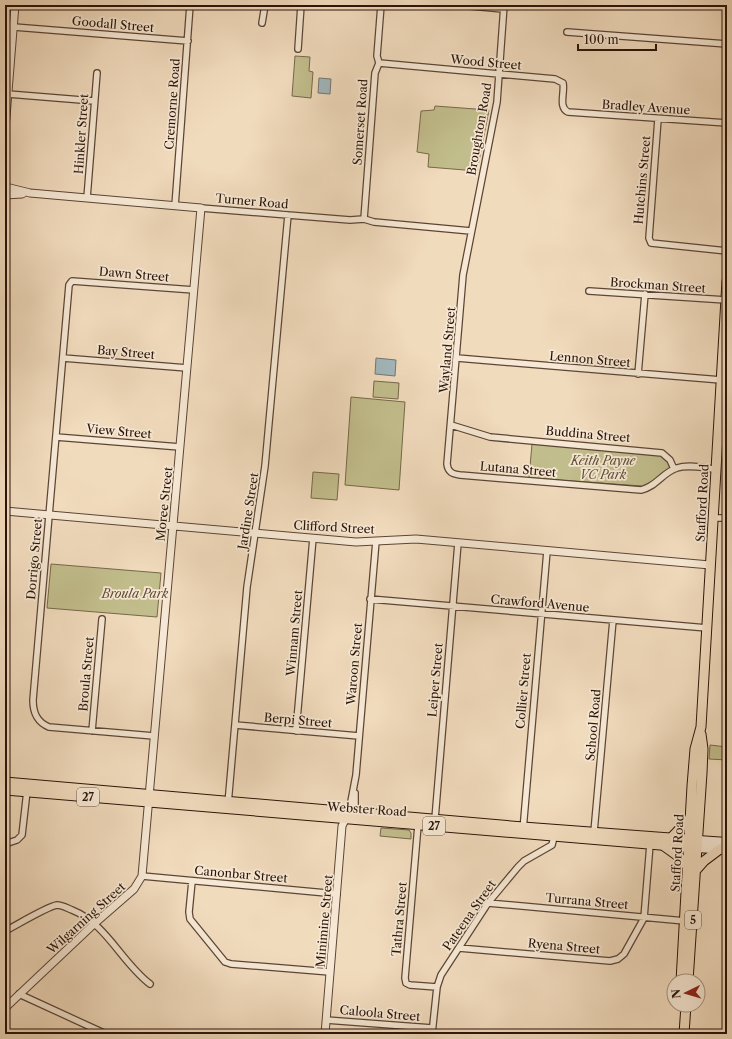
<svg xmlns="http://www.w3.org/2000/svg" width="732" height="1039" font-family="'Libre Caslon Text',serif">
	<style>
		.green { fill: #c2bd8c; stroke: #76684a }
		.water { fill: #a2b8be; stroke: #727675 }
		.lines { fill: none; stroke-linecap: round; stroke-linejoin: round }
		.minor-casing { stroke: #5c4535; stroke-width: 8 }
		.tertiary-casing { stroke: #5c4535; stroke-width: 9 }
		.secondary-casing { stroke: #2b1308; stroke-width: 10 }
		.primary-casing { stroke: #2b1308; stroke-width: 11 }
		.trunk-casing { stroke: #2b1308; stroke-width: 11 }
		.minor { stroke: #f6e8d4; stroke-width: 5.5 }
		.tertiary { stroke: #f6e8d4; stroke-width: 7 }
		.secondary { stroke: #f6e8d4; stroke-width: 8 }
		.primary { stroke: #f1dbbd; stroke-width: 9 }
		.trunk { stroke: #f1dbbd; stroke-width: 9 }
		.labels { text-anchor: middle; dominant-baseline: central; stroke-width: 3.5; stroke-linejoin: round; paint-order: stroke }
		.shield { fill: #f6e8d4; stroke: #685345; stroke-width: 1 }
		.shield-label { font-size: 11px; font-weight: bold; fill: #2b1308 }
		.street-label { font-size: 12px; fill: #2b1308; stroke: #f6e8d4 }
		.park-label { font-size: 12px; font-style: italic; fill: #604e36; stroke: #f6e8d4 }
	</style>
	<rect width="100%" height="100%" fill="#f1dbbd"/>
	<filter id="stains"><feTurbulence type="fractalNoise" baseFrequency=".005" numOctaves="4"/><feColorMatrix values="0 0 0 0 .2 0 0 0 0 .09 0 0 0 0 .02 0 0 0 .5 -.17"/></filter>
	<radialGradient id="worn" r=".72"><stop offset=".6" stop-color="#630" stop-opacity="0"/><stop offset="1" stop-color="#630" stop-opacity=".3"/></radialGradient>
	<path class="green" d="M295,56L310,57L309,71L313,72L311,98L292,96Z
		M435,106L489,110L477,171L428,167L429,154L417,152L421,111L434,110Z
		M374,381L399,383L398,399L373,397Z
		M351,397L405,402L399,490L345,485Z
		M532,444L660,454L667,458L671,467L655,480L642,486L529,478Z
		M313,472L339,474L337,500L311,498Z
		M51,564L161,573L157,617L47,608Z
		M710,745L727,747V760L709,759Z
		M381,828L409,830L411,833V839L380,836Z"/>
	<path class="water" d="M319,78L331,79L330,94L318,93Z
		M376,358L396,360L395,376L375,374Z"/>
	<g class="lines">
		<defs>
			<path id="minor" d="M459,5L503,9
				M504,5L497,102L463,275L447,464C448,472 452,474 460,475L641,490C656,487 663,472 677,468C688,464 704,468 715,469
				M262,23L265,5
				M14,27L188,41
				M567,32L727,44
				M298,49L301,5
				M379,63L555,79L563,83C565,93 558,107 568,112L727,123
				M379,63L377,56L381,5
				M8,94L94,101
				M658,119L649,238L651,243L727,251
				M87,198L97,73
				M175,206L190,5
				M201,208L350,220L364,219L374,222L471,231
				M364,219L375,73L379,63
				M589,291L726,300
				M63,358L187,368
				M457,358L721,380
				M638,374L645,294
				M451,425L490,437L662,453L670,460L674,469
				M56,437L180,447
				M713,518H727
				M370,599L707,628
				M235,725L359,736
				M92,731L102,619
				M296,731L313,538
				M154,736L49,727C37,722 33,713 33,700L69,285L72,281L194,290
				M355,793V806L359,813
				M228,804L247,587L265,466L288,215
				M349,812L356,775L376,541
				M435,819L458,543
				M418,825L405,978L406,983L410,985L437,987
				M523,830L547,551
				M594,832L613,620
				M5,844L17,840L22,835L27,791
				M142,876L337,894
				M192,881L189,912L190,919L225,962L231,964L330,972
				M488,903L685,921
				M5,931C17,925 46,907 57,905C62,905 67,908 72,910C107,924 121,962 150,984
				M459,948L610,961L618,959L624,954L644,918L650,844
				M19,994L106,1034
				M326,1020L432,1028
				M432,1034L437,987L441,975L488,903L518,867L524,861L552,845L555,833"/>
			<path id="tertiary" d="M5,129L15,5
				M5,195L22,194
				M5,511L356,542L416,539L710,565
				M5,1008L95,923L134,889L142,876L201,208L30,193L6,187
				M325,1034L342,826L347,816"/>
			<path id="secondary" d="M698,840L727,842
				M697,848L727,850"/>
			<path id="primary" d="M5,782L523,827L697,840
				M5,790L696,848"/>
			<path id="trunk" d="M671,838L691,817
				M664,846L678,856L688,867
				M696,870L704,861L720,849
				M681,981L692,786L695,749L701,727L727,281
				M688,981L702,773L703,749L701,734
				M684,1034L686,1005"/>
		</defs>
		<use href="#minor" class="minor-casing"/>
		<use href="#tertiary" class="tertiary-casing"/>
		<use href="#secondary" class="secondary-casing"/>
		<use href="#primary" class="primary-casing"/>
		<use href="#trunk" class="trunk-casing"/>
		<use href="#minor" class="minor"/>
		<use href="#tertiary" class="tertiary"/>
		<use href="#secondary" class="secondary"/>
		<use href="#primary" class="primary"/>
		<use href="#trunk" class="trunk"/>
	</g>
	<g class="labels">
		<g class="shield">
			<rect x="77" y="788" width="22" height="18" rx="3"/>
			<rect x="423" y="817" width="22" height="18" rx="3"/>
			<rect x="685" y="911" width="16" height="18" rx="3"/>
		</g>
		<g class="shield-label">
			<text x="88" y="797">27</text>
			<text x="434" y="826">27</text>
			<text x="693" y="920">5</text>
		</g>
		<g class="street-label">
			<text transform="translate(113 24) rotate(5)">Goodall Street</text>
			<text transform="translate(486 62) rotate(5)">Wood Street</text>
			<text transform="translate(172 104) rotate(-86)">Cremorne Road</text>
			<text transform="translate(646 107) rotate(4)">Bradley Avenue</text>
			<text transform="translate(360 122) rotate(-86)">Somerset Road</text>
			<text transform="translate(479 129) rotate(-80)">Broughton Road</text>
			<text transform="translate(81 134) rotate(-86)">Hinkler Street</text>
			<text transform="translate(642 180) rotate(-85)">Hutchins Street</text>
			<text transform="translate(252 201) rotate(5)">Turner Road</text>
			<text transform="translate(134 274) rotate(5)">Dawn Street</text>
			<text transform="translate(658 285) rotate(4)">Brockman Street</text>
			<text transform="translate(447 350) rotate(-85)">Wayland Street</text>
			<text transform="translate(126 352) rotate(5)">Bay Street</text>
			<text transform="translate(590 359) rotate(5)">Lennon Street</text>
			<text transform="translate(119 431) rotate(5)">View Street</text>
			<text transform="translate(588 434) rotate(5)">Buddina Street</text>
			<text transform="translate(518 469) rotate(5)">Lutana Street</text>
			<text transform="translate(702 503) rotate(-87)">Stafford Road</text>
			<text transform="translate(164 504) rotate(-84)">Moree Street</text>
			<text transform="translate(248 511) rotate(-81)">Jardine Street</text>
			<text transform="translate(334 527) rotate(3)">Clifford Street</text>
			<text transform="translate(34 559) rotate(-85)">Dorrigo Street</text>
			<text transform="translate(540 603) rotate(5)">Crawford Avenue</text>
			<text transform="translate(294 633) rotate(-85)">Winnam Street</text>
			<text transform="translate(354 664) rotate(-85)">Waroon Street</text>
			<text transform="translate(86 674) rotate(-85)">Broula Street</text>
			<text transform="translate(435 680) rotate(-85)">Leiper Street</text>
			<text transform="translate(523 691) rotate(-85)">Collier Street</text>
			<text transform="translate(298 720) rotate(5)">Berpi Street</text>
			<text transform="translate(593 725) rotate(-85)">School Road</text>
			<text transform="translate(367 809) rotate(4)">Webster Road</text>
			<text transform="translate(677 853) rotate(-87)">Stafford Road</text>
			<text transform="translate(241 874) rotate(5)">Canonbar Street</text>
			<text transform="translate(587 901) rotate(5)">Turrana Street</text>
			<text transform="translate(469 915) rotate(-55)">Pateena Street</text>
			<text transform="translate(86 918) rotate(-42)">Wilgarning Street</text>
			<text transform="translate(399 919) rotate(-85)">Tathra Street</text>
			<text transform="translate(324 921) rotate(-85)">Minimine Street</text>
			<text transform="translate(564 946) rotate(5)">Ryena Street</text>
			<text transform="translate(380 1013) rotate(5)">Caloola Street</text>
		</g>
		<g class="park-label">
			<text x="603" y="460">Keith Payne<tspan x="603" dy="14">VC Park</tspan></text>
			<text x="135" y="593">Broula Park</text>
		</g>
	</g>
	<rect width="732" height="1039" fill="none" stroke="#f1dbbd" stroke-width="20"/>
	<rect x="6" y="6" width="720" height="1027" fill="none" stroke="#2b1308" stroke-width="2"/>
	<rect x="10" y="10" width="712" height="1019" fill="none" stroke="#2b1308"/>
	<g transform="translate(686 993) rotate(265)"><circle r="19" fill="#f6e8d4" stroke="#a59382"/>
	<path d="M0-3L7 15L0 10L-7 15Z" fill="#8f2418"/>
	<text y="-6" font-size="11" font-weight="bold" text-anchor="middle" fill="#2b1308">N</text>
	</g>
	<path d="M578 44v6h78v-6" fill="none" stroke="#2b1308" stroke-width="2"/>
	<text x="584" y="44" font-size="12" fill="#2b1308" stroke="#f6e8d4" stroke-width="3" paint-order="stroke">100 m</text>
	<rect width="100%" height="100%" filter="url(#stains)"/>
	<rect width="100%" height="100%" fill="url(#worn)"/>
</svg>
